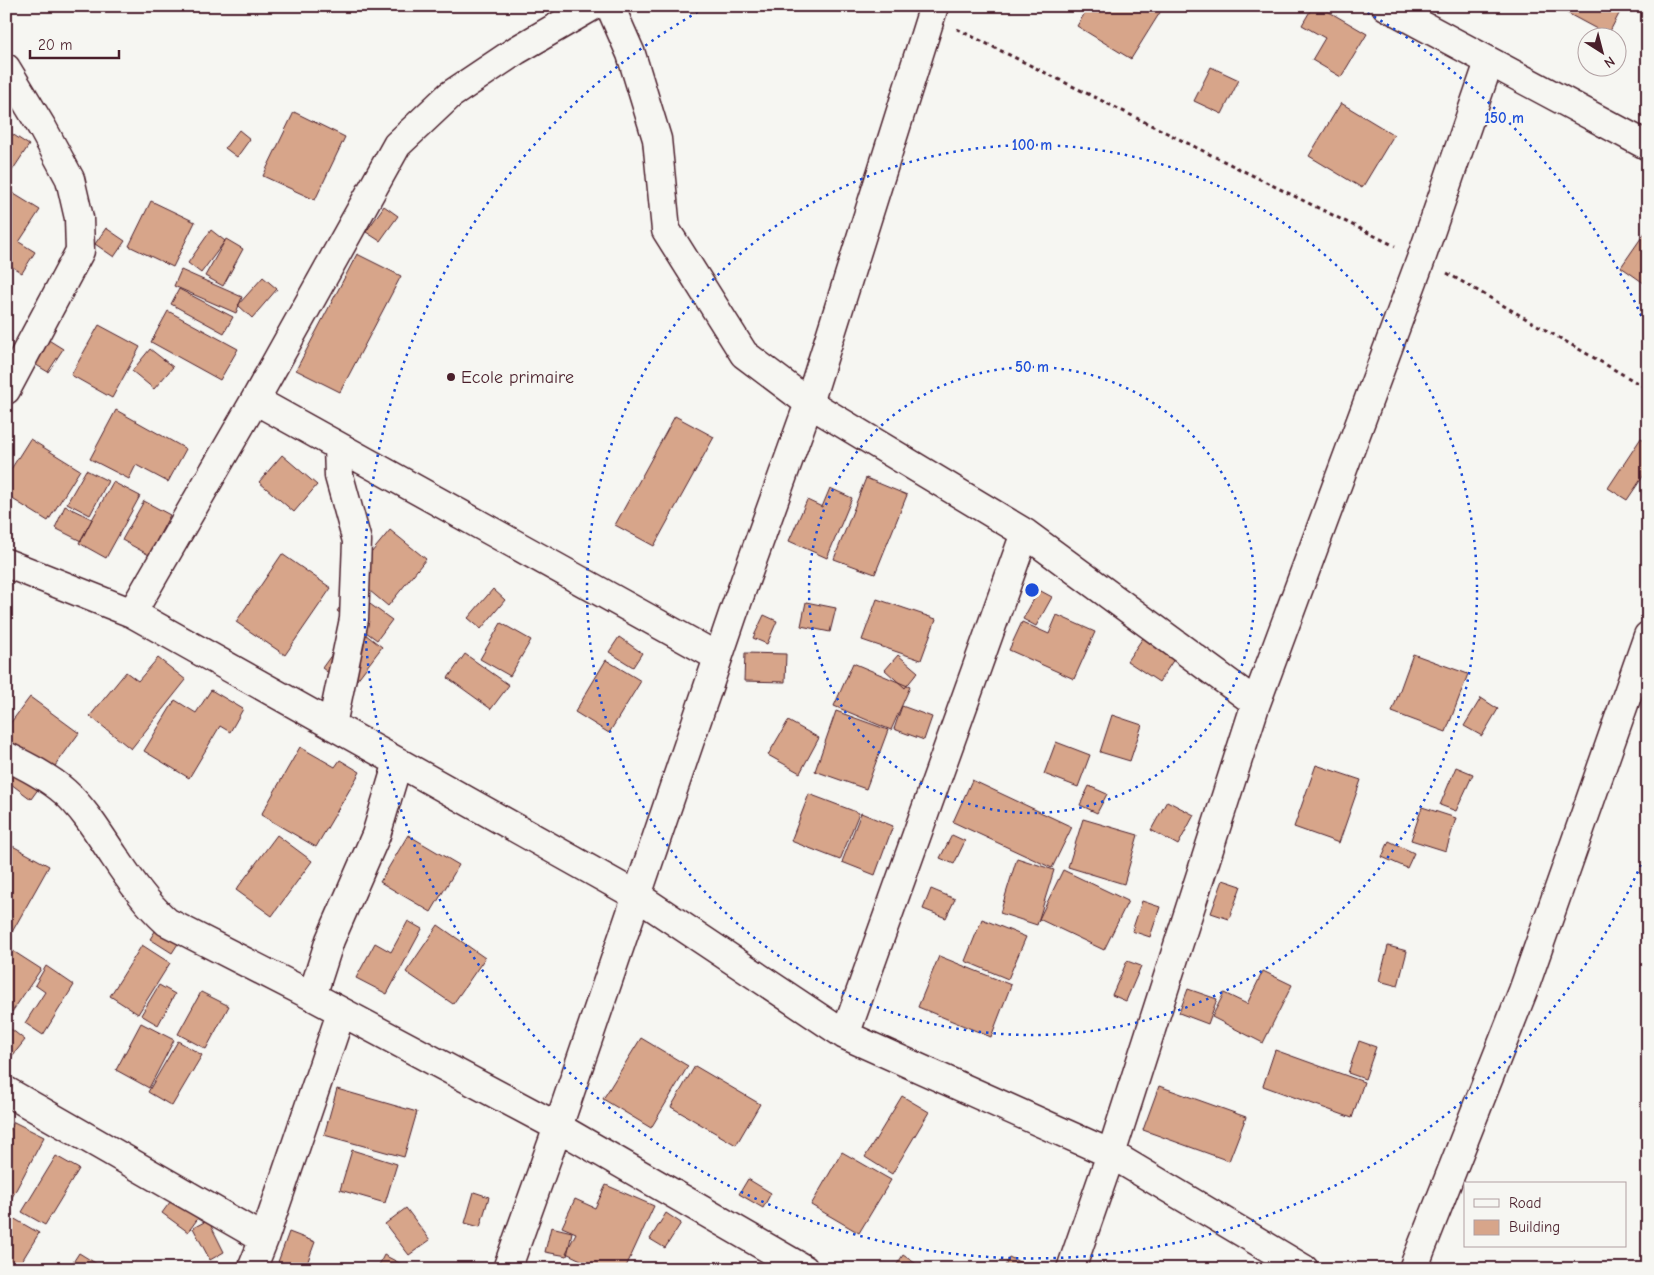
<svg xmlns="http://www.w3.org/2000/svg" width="1654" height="1275" font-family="'Comic Neue',sans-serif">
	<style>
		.building { fill: #d7a58a; stroke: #4a1f2b }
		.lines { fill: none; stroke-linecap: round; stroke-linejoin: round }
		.minor-casing { stroke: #4a1f2b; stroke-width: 31 }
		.path { stroke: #4a1f2b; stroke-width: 3; stroke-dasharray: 4 4; stroke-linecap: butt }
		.minor { stroke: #f6f6f2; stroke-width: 28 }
		.ring { fill: none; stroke: #1d4ed8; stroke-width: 2.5; stroke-dasharray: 2.5 5 }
		.poi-dot { fill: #4a1f2b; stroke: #f6f6f2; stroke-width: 2 }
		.labels { text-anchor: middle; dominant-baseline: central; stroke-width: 4; stroke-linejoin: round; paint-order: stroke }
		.poi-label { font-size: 18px; fill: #4a1f2b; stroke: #f6f6f2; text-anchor: start }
		.centre { fill: #1d4ed8; stroke: #f6f6f2; stroke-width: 2.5 }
		.ring-label { font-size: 15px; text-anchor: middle; font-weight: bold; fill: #1d4ed8; stroke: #f6f6f2; stroke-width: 4; stroke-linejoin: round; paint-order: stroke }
	</style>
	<rect width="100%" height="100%" fill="#f6f6f2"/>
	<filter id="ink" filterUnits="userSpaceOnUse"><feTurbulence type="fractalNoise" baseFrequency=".02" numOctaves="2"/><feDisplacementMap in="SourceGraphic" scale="10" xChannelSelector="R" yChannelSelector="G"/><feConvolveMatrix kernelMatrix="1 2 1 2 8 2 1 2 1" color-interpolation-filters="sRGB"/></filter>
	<g filter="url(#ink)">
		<path class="building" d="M1089,6H1164L1131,59L1077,26Z
			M1313,6H1319L1367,34L1341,77L1312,60L1325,38L1302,25Z
			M1554,6H1610L1620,12L1608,35Z
			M1211,67L1239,80L1222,114L1194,101Z
			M1341,103L1394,135L1362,188L1309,156Z
			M294,112L345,137L315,200L263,176Z
			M6,130L29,145L6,180Z
			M239,130L250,139L237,157L225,148Z
			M6,189L40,210L19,242L35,252L22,273L6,263Z
			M151,201L195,222L173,267L129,246Z
			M384,206L398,216L380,241L366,232Z
			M106,228L125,241L114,257L95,244Z
			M1648,228V286L1621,267Z
			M211,230L225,241L201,273L188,263Z
			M226,239L243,249L223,286L205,276Z
			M357,254L401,276L340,392L296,370Z
			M181,270L242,297L236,313L174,286Z
			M263,277L277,289L252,318L238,305Z
			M179,289L233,317L224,333L171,304Z
			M168,311L238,349L220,380L151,342Z
			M99,325L140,347L112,398L71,375Z
			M47,339L63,349L48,372L33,363Z
			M150,349L173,367L154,389L132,371Z
			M116,410L186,449L168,482L136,465L129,479L90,459Z
			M675,416L714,437L654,546L615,525Z
			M1641,438L1648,442V469L1627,500L1608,488Z
			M30,439L80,470L48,521L6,495V477Z
			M282,455L317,485L294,512L259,482Z
			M86,470L108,481L90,515L67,503Z
			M866,478L907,495L875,574L834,559Z
			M113,482L140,496L106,558L79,543Z
			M830,488L852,498L827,558L789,541L807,500L822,507Z
			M144,501L170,515L149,555L122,540Z
			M65,506L92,519L81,541L55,528Z
			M390,530L426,559L388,606L352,576Z
			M282,554L331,588L285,655L236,622Z
			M493,589L505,600L481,629L468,618Z
			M1039,590L1052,597L1036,626L1023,619Z
			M352,591L392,620L377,640L337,611Z
			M877,599L936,619L921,660L862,640Z
			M806,602L836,608L830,632L801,626Z
			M764,615L777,621L767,644L753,638Z
			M1057,615L1095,632L1074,679L1009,650L1022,622L1049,634Z
			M501,623L531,640L510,676L480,659Z
			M353,625L382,647L350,689L322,668Z
			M1147,632L1178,653L1159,682L1127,661Z
			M619,637L642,653L633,667L609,652Z
			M745,653L786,654L785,682L744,681Z
			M465,654L509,685L491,709L448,678Z
			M1413,654L1468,674L1446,732L1392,712Z
			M898,655L918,672L905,688L885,670Z
			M158,658L186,680L131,749L90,716L126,672L138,681Z
			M606,660L641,681L609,733L575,712Z
			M853,663L910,687L891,730L834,706Z
			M211,690L243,709L230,732L220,726L189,778L144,751L175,700L196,713Z
			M30,697L79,733L31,799L11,784L9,787L6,785V729Z
			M1481,698L1498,709L1482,736L1464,726Z
			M902,706L932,717L924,740L894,729Z
			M836,711L888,730L866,789L815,771Z
			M1112,715L1142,725L1130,761L1100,752Z
			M788,721L819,738L800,773L768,755Z
			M1056,742L1090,755L1078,787L1044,774Z
			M300,747L335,767L340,760L360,772L316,847L261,815Z
			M1316,765L1361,780L1339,843L1294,827Z
			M1456,767L1473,774L1456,811L1440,805Z
			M972,780L1072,827L1052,868L953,822Z
			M1089,786L1107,794L1097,813L1080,805Z
			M809,794L859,813L840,860L791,841Z
			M1167,801L1194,815L1178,845L1151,830Z
			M1422,807L1456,818L1446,851L1411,840Z
			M861,813L893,826L875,875L842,862Z
			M1083,819L1138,835L1124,884L1068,867Z
			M277,835L312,861L272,916L236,890Z
			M408,835L459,865L431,912L380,882Z
			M952,835L965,841L954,864L940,858Z
			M1389,841L1414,853L1407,868L1382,857Z
			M9,844L49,866L7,941L6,848Z
			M1017,858L1054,870L1037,925L1000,913Z
			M1063,870L1128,901L1104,950L1039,919Z
			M1223,880L1241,886L1229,919L1211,913Z
			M931,889L955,899L946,918L923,909Z
			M1142,901L1160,907L1150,937L1132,931Z
			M982,919L1026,937L1008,979L965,961Z
			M408,921L422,929L387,994L356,978L375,943L391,952Z
			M159,925L181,939L172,953L150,939Z
			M438,925L485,958L453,1004L406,972Z
			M142,945L170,963L138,1014L110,996Z
			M1388,946L1407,951L1398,986L1379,981Z
			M13,951L41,969L12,1012L6,1008V961Z
			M939,956L1011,985L991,1037L918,1007Z
			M1127,961L1141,966L1126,1001L1112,995Z
			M46,966L74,985L43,1035L25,1023L45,992L35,985Z
			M1263,971L1292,985L1263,1043L1212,1017L1224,993L1247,1004Z
			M159,985L175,994L158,1025L141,1015Z
			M1188,989L1217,999L1208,1024L1179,1013Z
			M201,992L229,1006L206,1049L178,1034Z
			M141,1023L174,1040L149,1088L116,1070Z
			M11,1029L25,1040L9,1060L6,1058V1035Z
			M641,1038L688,1066L651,1128L603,1099Z
			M178,1041L202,1055L172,1106L148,1092Z
			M1359,1041L1376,1047L1365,1079L1348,1073Z
			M1275,1050L1364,1082L1352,1118L1263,1086Z
			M695,1066L760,1104L736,1145L671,1107Z
			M1159,1086L1246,1117L1229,1161L1143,1130Z
			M337,1089L417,1112L404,1157L324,1135Z
			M902,1096L929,1112L892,1174L865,1157Z
			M14,1122L44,1137L8,1205L6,1204V1137Z
			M352,1150L397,1164L385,1203L340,1190Z
			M842,1152L891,1180L859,1233L811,1205Z
			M56,1156L79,1169L45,1225L22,1212Z
			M748,1179L771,1193L763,1208L739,1194Z
			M606,1185L654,1206L625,1269H600L566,1253L576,1233L562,1227L575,1199L595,1208Z
			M474,1192L489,1197L480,1227L465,1223Z
			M173,1198L199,1217L188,1232L162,1213Z
			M406,1208L430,1240L409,1255L385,1224Z
			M666,1213L681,1223L665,1248L650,1239Z
			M6,1214L39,1233L17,1269H6Z
			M208,1220L224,1252L210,1260L193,1228Z
			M551,1227L572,1232L567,1256L545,1252Z
			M289,1232L315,1242L305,1269H297L278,1262Z
			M79,1253L105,1269H73L70,1267Z
			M384,1255L411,1269H377Z
			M903,1255L924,1269H894Z
			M1009,1257L1034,1269H1004Z"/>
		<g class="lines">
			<defs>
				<path id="minor" d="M610,6L631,54L657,139L666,230L744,354L809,403L1025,533L1256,703
					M1386,6L1648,146
					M6,68L43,129L70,179L79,218L80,251L6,390
					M255,400L718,657
					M6,563L132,613L637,896L845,1035L1111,1154L1304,1269
					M132,613L255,400L397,145L450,95L517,50L593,6
					M332,725L354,619L357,541L339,476L338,447
					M6,756C26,766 48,777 65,792C85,810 99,834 114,856C130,880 146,903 167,922L312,996L558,1127L804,1269
					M312,996L330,940L376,835L398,762
					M845,1035L1025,533
					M6,1091L264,1239
					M252,1269L264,1239L341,1013
					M507,1269L558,1127L733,614L809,403L934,6
					M1071,1269L1111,1154L1256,703L1421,259L1489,62
					M1413,1269L1523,991L1648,636"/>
			</defs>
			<use href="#minor" class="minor-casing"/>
			<path class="path" d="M957,29L1395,246
				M1447,273L1648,389"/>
			<use href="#minor" class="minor"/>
		</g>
	</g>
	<g class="ring">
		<circle cx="1032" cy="590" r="223"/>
		<circle cx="1032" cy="590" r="445"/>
		<path d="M1647 851A668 668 0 1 1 703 9M1361 9A668 668 0 0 1 1647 329"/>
	</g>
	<circle class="poi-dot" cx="451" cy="377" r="5"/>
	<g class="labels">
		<g class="poi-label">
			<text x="461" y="377">Ecole primaire</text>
		</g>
	</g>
	<circle cx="1032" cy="590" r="8" class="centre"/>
	<g class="ring-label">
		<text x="1504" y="123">150 m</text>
		<text x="1032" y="150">100 m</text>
		<text x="1032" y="372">50 m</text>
	</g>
	<rect width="1654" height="1275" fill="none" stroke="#f6f6f2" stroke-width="25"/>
	<rect x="12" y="12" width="1629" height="1250" fill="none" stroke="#4a1f2b" stroke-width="2" filter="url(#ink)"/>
	<rect x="1464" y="1182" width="162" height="65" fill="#f6f6f2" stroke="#b1a0a2"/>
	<rect x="1474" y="1199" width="25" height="8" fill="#f6f6f2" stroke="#b1a0a2"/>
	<text x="1509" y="1208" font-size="15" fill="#4a1f2b">Road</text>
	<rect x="1474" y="1220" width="25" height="15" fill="#d7a58a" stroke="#b1a0a2"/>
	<text x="1509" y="1232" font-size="15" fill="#4a1f2b">Building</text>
	<g transform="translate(1602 52) rotate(144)"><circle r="24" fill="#f6f6f2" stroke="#b1a0a2"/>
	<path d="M0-4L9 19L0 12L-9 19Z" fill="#4a1f2b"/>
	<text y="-8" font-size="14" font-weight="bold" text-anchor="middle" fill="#4a1f2b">N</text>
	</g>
	<path d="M30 50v8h89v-8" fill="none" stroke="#4a1f2b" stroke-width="2.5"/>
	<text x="38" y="50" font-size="15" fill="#4a1f2b" stroke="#f6f6f2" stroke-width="4" paint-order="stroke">20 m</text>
</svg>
